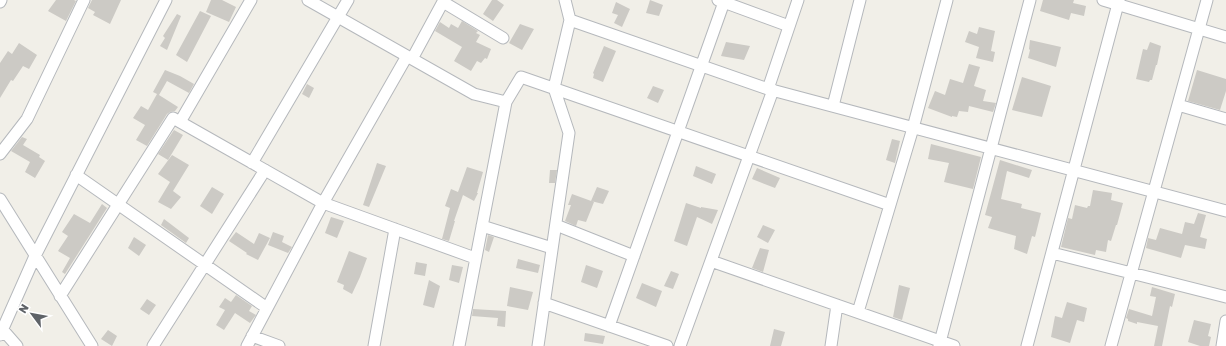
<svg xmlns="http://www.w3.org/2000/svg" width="1226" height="346" font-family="'Golos Text',sans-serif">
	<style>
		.building { fill: #cccac5 }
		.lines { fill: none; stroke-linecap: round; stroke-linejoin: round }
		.minor-casing { stroke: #b5b8bc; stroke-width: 13 }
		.minor { stroke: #fff; stroke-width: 11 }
	</style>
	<rect width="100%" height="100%" fill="#f1efe8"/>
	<path class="building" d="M56,0H74L76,1L66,21L48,11Z
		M92,0H121L110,24L93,15L95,12L88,8Z
		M211,0H222L236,7L229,22L206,12Z
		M492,0H497L504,5L493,21L483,14Z
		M650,0L663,5L659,16L646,13Z
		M1043,0H1074L1073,3L1086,6L1084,16L1071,13L1069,20L1040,11Z
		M616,2L630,9L622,27L614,23L618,15L612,13Z
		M200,11L211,16L187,62L176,55Z
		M177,14L181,16L167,50L160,46L165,38L163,36Z
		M462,21L478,31L476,33L480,35L476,42L491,49L487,59L485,58L481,63L477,61L471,71L454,61L462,47L435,31L440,22L449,28L451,24L458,28Z
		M520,24L534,29L522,50L509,43Z
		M979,27L995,31L991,51L995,52L993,62L976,58L979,47L965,42L969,31L977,34Z
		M1030,40L1061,47L1056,67L1028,58L1030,50L1029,49Z
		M726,42L750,46L744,60L721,56Z
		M1150,42L1161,46L1157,65H1156L1152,80H1150L1149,82L1136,79L1143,49L1147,50Z
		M19,43L37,55L29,69L23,66L13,81L11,80L0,98V63L8,51L12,54Z
		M604,46L616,51L603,82L593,78L594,74L593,73Z
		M969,64L980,67L974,86L986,90L983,101L996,103L993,112L969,106L968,112L959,111L957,117L952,116V117L928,108L935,91L945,95L950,79L963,83Z
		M165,70L180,76L194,84L189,93L167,81L159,95L178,107L175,111L170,112L167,114L147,146L136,140L145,125L133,118L141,106L148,110L157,94L153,92Z
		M1197,70L1226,79V91L1220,110L1188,101Z
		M1022,77L1051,86L1042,117L1012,110Z
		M307,84L314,88L309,98L302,94Z
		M653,86L664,90L658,103L647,98Z
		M174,130L183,135L168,160L158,154Z
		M22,137L27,139L23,145L40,155L39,157L45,161L35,178L25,172L30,162L11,151Z
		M892,139L900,141L895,163L886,160Z
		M931,144L981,157L973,189L944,182L949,163L928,159Z
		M172,155L189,165L173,191L181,197L171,209L158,202L170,182L158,174Z
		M1000,160L1032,170L1029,178L1007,171L1001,199L1022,204L1021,208L1041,213L1035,237L1032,236L1027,254L1014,249L1016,236L988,228L992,217L985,215Z
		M377,163L386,166L369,207L363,205Z
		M696,166L716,174L712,184L693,176Z
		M467,167L483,172L477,193H478L474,201L463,195L454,221H455L449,241L442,239L450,208L445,206L451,189L458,192Z
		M757,168L780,178L775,188L752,179Z
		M550,170H557L555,183H549Z
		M212,187L224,194L212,214L200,206Z
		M597,187L609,191L603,204L591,201Z
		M1093,190L1112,193L1111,200L1123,203L1117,225H1116L1111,241L1108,240L1106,252L1096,250L1095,255L1061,247L1068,218L1072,219L1075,205L1087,208L1088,206H1090Z
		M572,194L594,202L586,222L578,220L576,226L565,221L571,205H568Z
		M686,203L701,208V207L718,210L712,224L697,217L687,246L674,241Z
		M102,204L107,208L65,274L62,272L70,258L58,251L68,236L62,232L74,214L90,223Z
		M1198,213L1206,215L1200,237L1207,239L1205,249L1185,245L1181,258L1146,248L1148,238L1156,240L1160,228L1182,234L1185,222L1194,224Z
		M331,217L344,221L337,238L325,233Z
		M164,219L189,238L186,243L161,225Z
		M763,225L775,230L768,243L757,237Z
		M236,232L254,244L259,233L270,238L258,260L246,254L247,253L229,241Z
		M273,232L284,236L282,242L292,247L288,253L268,245Z
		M488,235L494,237L489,252L485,250Z
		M134,237L146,245L139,256L128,248Z
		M760,248L769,250L763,272L752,268Z
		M349,251L367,258L360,277L352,294L343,289L344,285L337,282Z
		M518,259L540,265L538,273L516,268Z
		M416,262L427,264L425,276L414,274Z
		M452,265L463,267L459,283L449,280Z
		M586,265L603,271L597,288L581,282Z
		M671,271L679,274L673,289L664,286Z
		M429,280L440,286L434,308L423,305Z
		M642,283L662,291L656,307L636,298Z
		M899,285L910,288L902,320L893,317Z
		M510,287L533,292L528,310L507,306Z
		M1152,287L1175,294L1172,307L1170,306L1162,346H1154L1158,326L1137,322V324L1128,321V319L1126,318L1129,309L1152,316L1156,297L1150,296Z
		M236,295L252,306L249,311L256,315L250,323L235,313L224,330L216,325L225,310L219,307L225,298L231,302Z
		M147,299L156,305L149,315L140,309Z
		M1067,302L1087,308L1084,322L1077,320L1070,343L1051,337L1055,316L1062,318Z
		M473,309L506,311L505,327L497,326L498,318L472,316Z
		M1194,320L1211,324L1208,336L1211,337L1209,346H1200L1188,342Z
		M774,329L785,332L781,346H770Z
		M108,330L117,336L112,346L101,339Z
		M585,333L605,336L603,344L584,341Z"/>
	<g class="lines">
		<defs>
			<path id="minor" d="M308,0L474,94L506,102L521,77L890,205
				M718,0L789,26
				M1103,0L1226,37
				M0,2L1,0
				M443,2L503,38
				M570,20L768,89L1226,211
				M412,59L444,0
				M768,89L798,0
				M1178,105L1226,119
				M833,106L860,0
				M180,122L251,0
				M0,154L27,119L84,0
				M252,163L348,0
				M76,175L267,308
				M0,199L92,346
				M556,225L634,256
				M482,226L552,248
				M1052,253L1226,297
				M711,261L954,346
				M60,296L173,118L323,203L475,258
				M544,303L667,346
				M858,312L913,128L947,0
				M609,326L724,2
				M3,330L17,346
				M0,335L35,256L166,0
				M252,336L279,346
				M153,346L265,170
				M247,346L323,203L407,56
				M374,346L395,229
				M459,346L506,102
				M538,346L569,133L554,88L570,20L565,0
				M680,346L773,90
				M831,346L837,305
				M939,346L1030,0
				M1027,346L1119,0
				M1111,346L1207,0
				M1222,346L1226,321"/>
		</defs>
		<use href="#minor" class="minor-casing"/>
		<use href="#minor" class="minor"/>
	</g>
	<g transform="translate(32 314) rotate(302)" stroke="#ffffff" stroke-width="3" paint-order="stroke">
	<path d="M0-3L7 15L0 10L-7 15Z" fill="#5f6368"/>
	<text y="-6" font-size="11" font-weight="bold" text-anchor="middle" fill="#5f6368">N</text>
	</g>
</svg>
